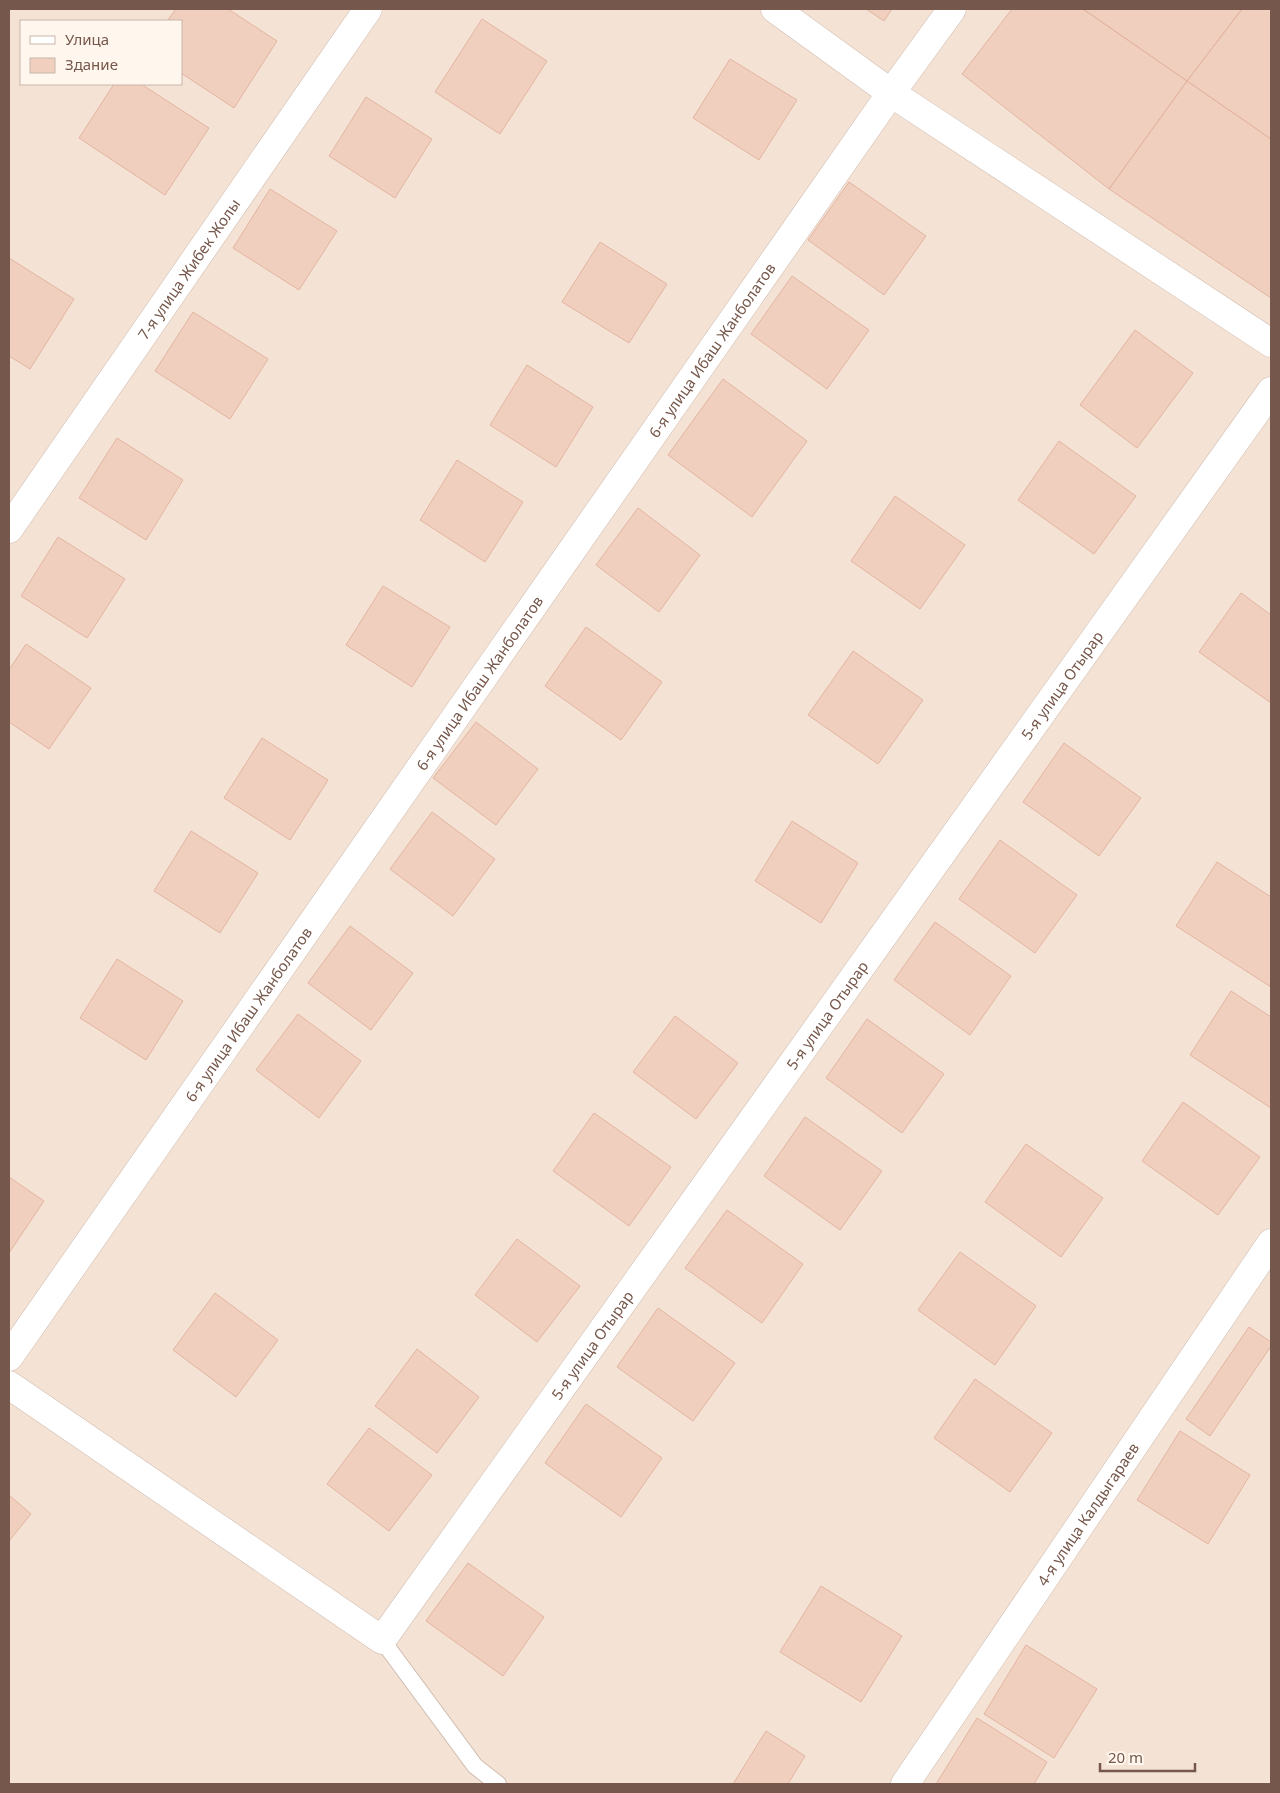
<svg xmlns="http://www.w3.org/2000/svg" width="1280" height="1793" font-family="'Noto Sans',sans-serif">
	<style>
		.residential { fill: #f4e3d5; fill-rule: evenodd }
		.building { fill: #f1cfbf; stroke: #e3b4a0 }
		.lines { fill: none; stroke-linecap: round; stroke-linejoin: round }
		.service-casing { stroke: #d0bbaf; stroke-width: 18 }
		.minor-casing { stroke: #d0bbaf; stroke-width: 29 }
		.tertiary-casing { stroke: #d0bbaf; stroke-width: 29 }
		.service { stroke: #fff; stroke-width: 16 }
		.minor { stroke: #fff; stroke-width: 28 }
		.tertiary { stroke: #fff; stroke-width: 28 }
		.labels { text-anchor: middle; dominant-baseline: central; stroke-width: 4; stroke-linejoin: round; paint-order: stroke }
		.street-label { font-size: 15px; fill: #76574b; stroke: #fff6ed }
	</style>
	<rect width="100%" height="100%" fill="#fcf2e7"/>
	<path class="residential" d="M9,9H1271V1784H9ZM21,21H181V84H21Z"/>
	<path class="building" d="M176,9H228L277,41L234,108L181,73V21H167Z
		M866,9H892L884,21Z
		M1012,9H1083L1187,81L1109,189L962,74Z
		M1083,9H1242L1187,81Z
		M1242,9H1271V139L1187,81Z
		M482,19L547,61L500,134L435,92Z
		M730,59L797,100L759,160L693,118Z
		M1187,81L1271,139V298L1109,189Z
		M114,84H141L209,128L165,195L79,138Z
		M366,97L432,139L395,198L329,156Z
		M849,182L926,236L884,295L808,240Z
		M270,189L337,231L299,290L233,248Z
		M600,242L667,284L629,343L562,302Z
		M9,258L74,299L30,369L9,356Z
		M792,276L869,330L827,389L751,334Z
		M193,312L268,359L230,419L155,371Z
		M1135,330L1193,373L1137,448L1080,405Z
		M527,365L593,407L556,467L490,425Z
		M723,379L807,441L752,517L668,455Z
		M117,438L183,480L146,540L79,498Z
		M1059,441L1136,496L1094,554L1018,500Z
		M457,460L523,502L485,562L420,520Z
		M895,496L965,545L920,609L851,561Z
		M638,508L700,555L659,612L596,565Z
		M58,537L125,579L87,638L21,596Z
		M383,586L450,627L412,687L346,645Z
		M1241,593L1271,615V703L1199,652Z
		M586,627L662,682L621,740L545,686Z
		M26,644L91,688L49,749L9,722V670Z
		M853,651L923,700L878,764L808,715Z
		M476,722L538,769L496,825L433,778Z
		M262,738L328,780L290,840L224,798Z
		M1064,743L1141,798L1099,856L1023,802Z
		M432,812L495,859L453,916L390,869Z
		M792,821L858,863L821,923L755,881Z
		M191,831L258,873L220,933L154,891Z
		M1000,840L1077,895L1035,953L959,899Z
		M1217,862L1271,897V987L1176,926Z
		M935,922L1011,976L970,1035L894,980Z
		M350,926L413,973L371,1030L308,983Z
		M117,959L183,1001L146,1060L80,1018Z
		M1231,991L1271,1017V1108L1190,1055Z
		M298,1014L361,1061L319,1118L256,1070Z
		M675,1016L738,1063L696,1119L633,1072Z
		M867,1019L944,1074L902,1133L826,1078Z
		M1183,1102L1260,1157L1218,1215L1142,1161Z
		M594,1113L671,1167L629,1226L553,1171Z
		M805,1117L882,1171L840,1230L764,1176Z
		M1026,1144L1103,1198L1061,1257L985,1202Z
		M9,1177L44,1201L9,1253Z
		M727,1210L803,1264L762,1323L685,1268Z
		M517,1239L580,1286L537,1342L475,1295Z
		M960,1252L1036,1306L995,1365L918,1310Z
		M215,1293L278,1340L236,1397L173,1350Z
		M658,1308L735,1363L693,1421L617,1367Z
		M1249,1327L1271,1342V1346L1210,1436L1186,1419Z
		M417,1349L479,1397L437,1453L375,1406Z
		M975,1379L1052,1433L1010,1492L934,1438Z
		M586,1404L662,1458L621,1517L545,1463Z
		M369,1428L432,1475L389,1531L327,1484Z
		M1180,1431L1250,1475L1208,1544L1137,1500Z
		M9,1495L31,1514L9,1541Z
		M468,1563L544,1617L503,1676L426,1621Z
		M821,1586L902,1636L861,1702L780,1652Z
		M1026,1645L1097,1689L1054,1758L984,1714Z
		M977,1718L1047,1762L1034,1784H936Z
		M766,1731L805,1756L788,1784H733Z"/>
	<g class="lines">
		<defs>
			<path id="service" d="M382,1640L475,1766L498,1784"/>
			<g id="minor">
				<path id="s1" d="M9,529L368,9"/>
				<path id="s2" d="M9,1357L891,93L952,9"/>
				<path id="s3" d="M9,1385L382,1640L1271,391"/>
				<path id="s4" d="M905,1784L1271,1243"/>
			</g>
			<path id="tertiary" d="M775,9L891,93L1271,343"/>
		</defs>
		<use href="#service" class="service-casing"/>
		<use href="#minor" class="minor-casing"/>
		<use href="#tertiary" class="tertiary-casing"/>
		<use href="#service" class="service"/>
		<use href="#minor" class="minor"/>
		<use href="#tertiary" class="tertiary"/>
	</g>
	<g class="labels">
		<g class="street-label">
			<text stroke="none"><textPath href="#s1" startOffset="316">7-я улица Жибек Жолы</textPath></text>
			<text stroke="none"><textPath href="#s2" startOffset="1228">6-я улица Ибаш Жанболатов</textPath></text>
			<text stroke="none"><textPath href="#s2" startOffset="822">6-я улица Ибаш Жанболатов</textPath></text>
			<text stroke="none"><textPath href="#s3" startOffset="1624">5-я улица Отырар</textPath></text>
			<text stroke="none"><textPath href="#s2" startOffset="418">6-я улица Ибаш Жанболатов</textPath></text>
			<text stroke="none"><textPath href="#s3" startOffset="1219">5-я улица Отырар</textPath></text>
			<text stroke="none"><textPath href="#s3" startOffset="814">5-я улица Отырар</textPath></text>
			<text stroke="none"><textPath href="#s4" startOffset="326">4-я улица Калдыгараев</textPath></text>
		</g>
	</g>
	<rect width="1280" height="1793" fill="none" stroke="#76574b" stroke-width="20"/>
	<rect x="20" y="20" width="162" height="65" fill="#fff6ed" stroke="#c8b6ac"/>
	<rect x="30" y="36" width="25" height="8" fill="#ffffff" stroke="#c8b6ac"/>
	<text x="65" y="45" font-size="15" fill="#76574b">Улица</text>
	<rect x="30" y="58" width="25" height="15" fill="#f1cfbf" stroke="#c8b6ac"/>
	<text x="65" y="70" font-size="15" fill="#76574b">Здание</text>
	<path d="M1100 1763v8h95v-8" fill="none" stroke="#76574b" stroke-width="2.5"/>
	<text x="1108" y="1763" font-size="15" fill="#76574b" stroke="#fff6ed" stroke-width="4" paint-order="stroke">20 m</text>
</svg>
